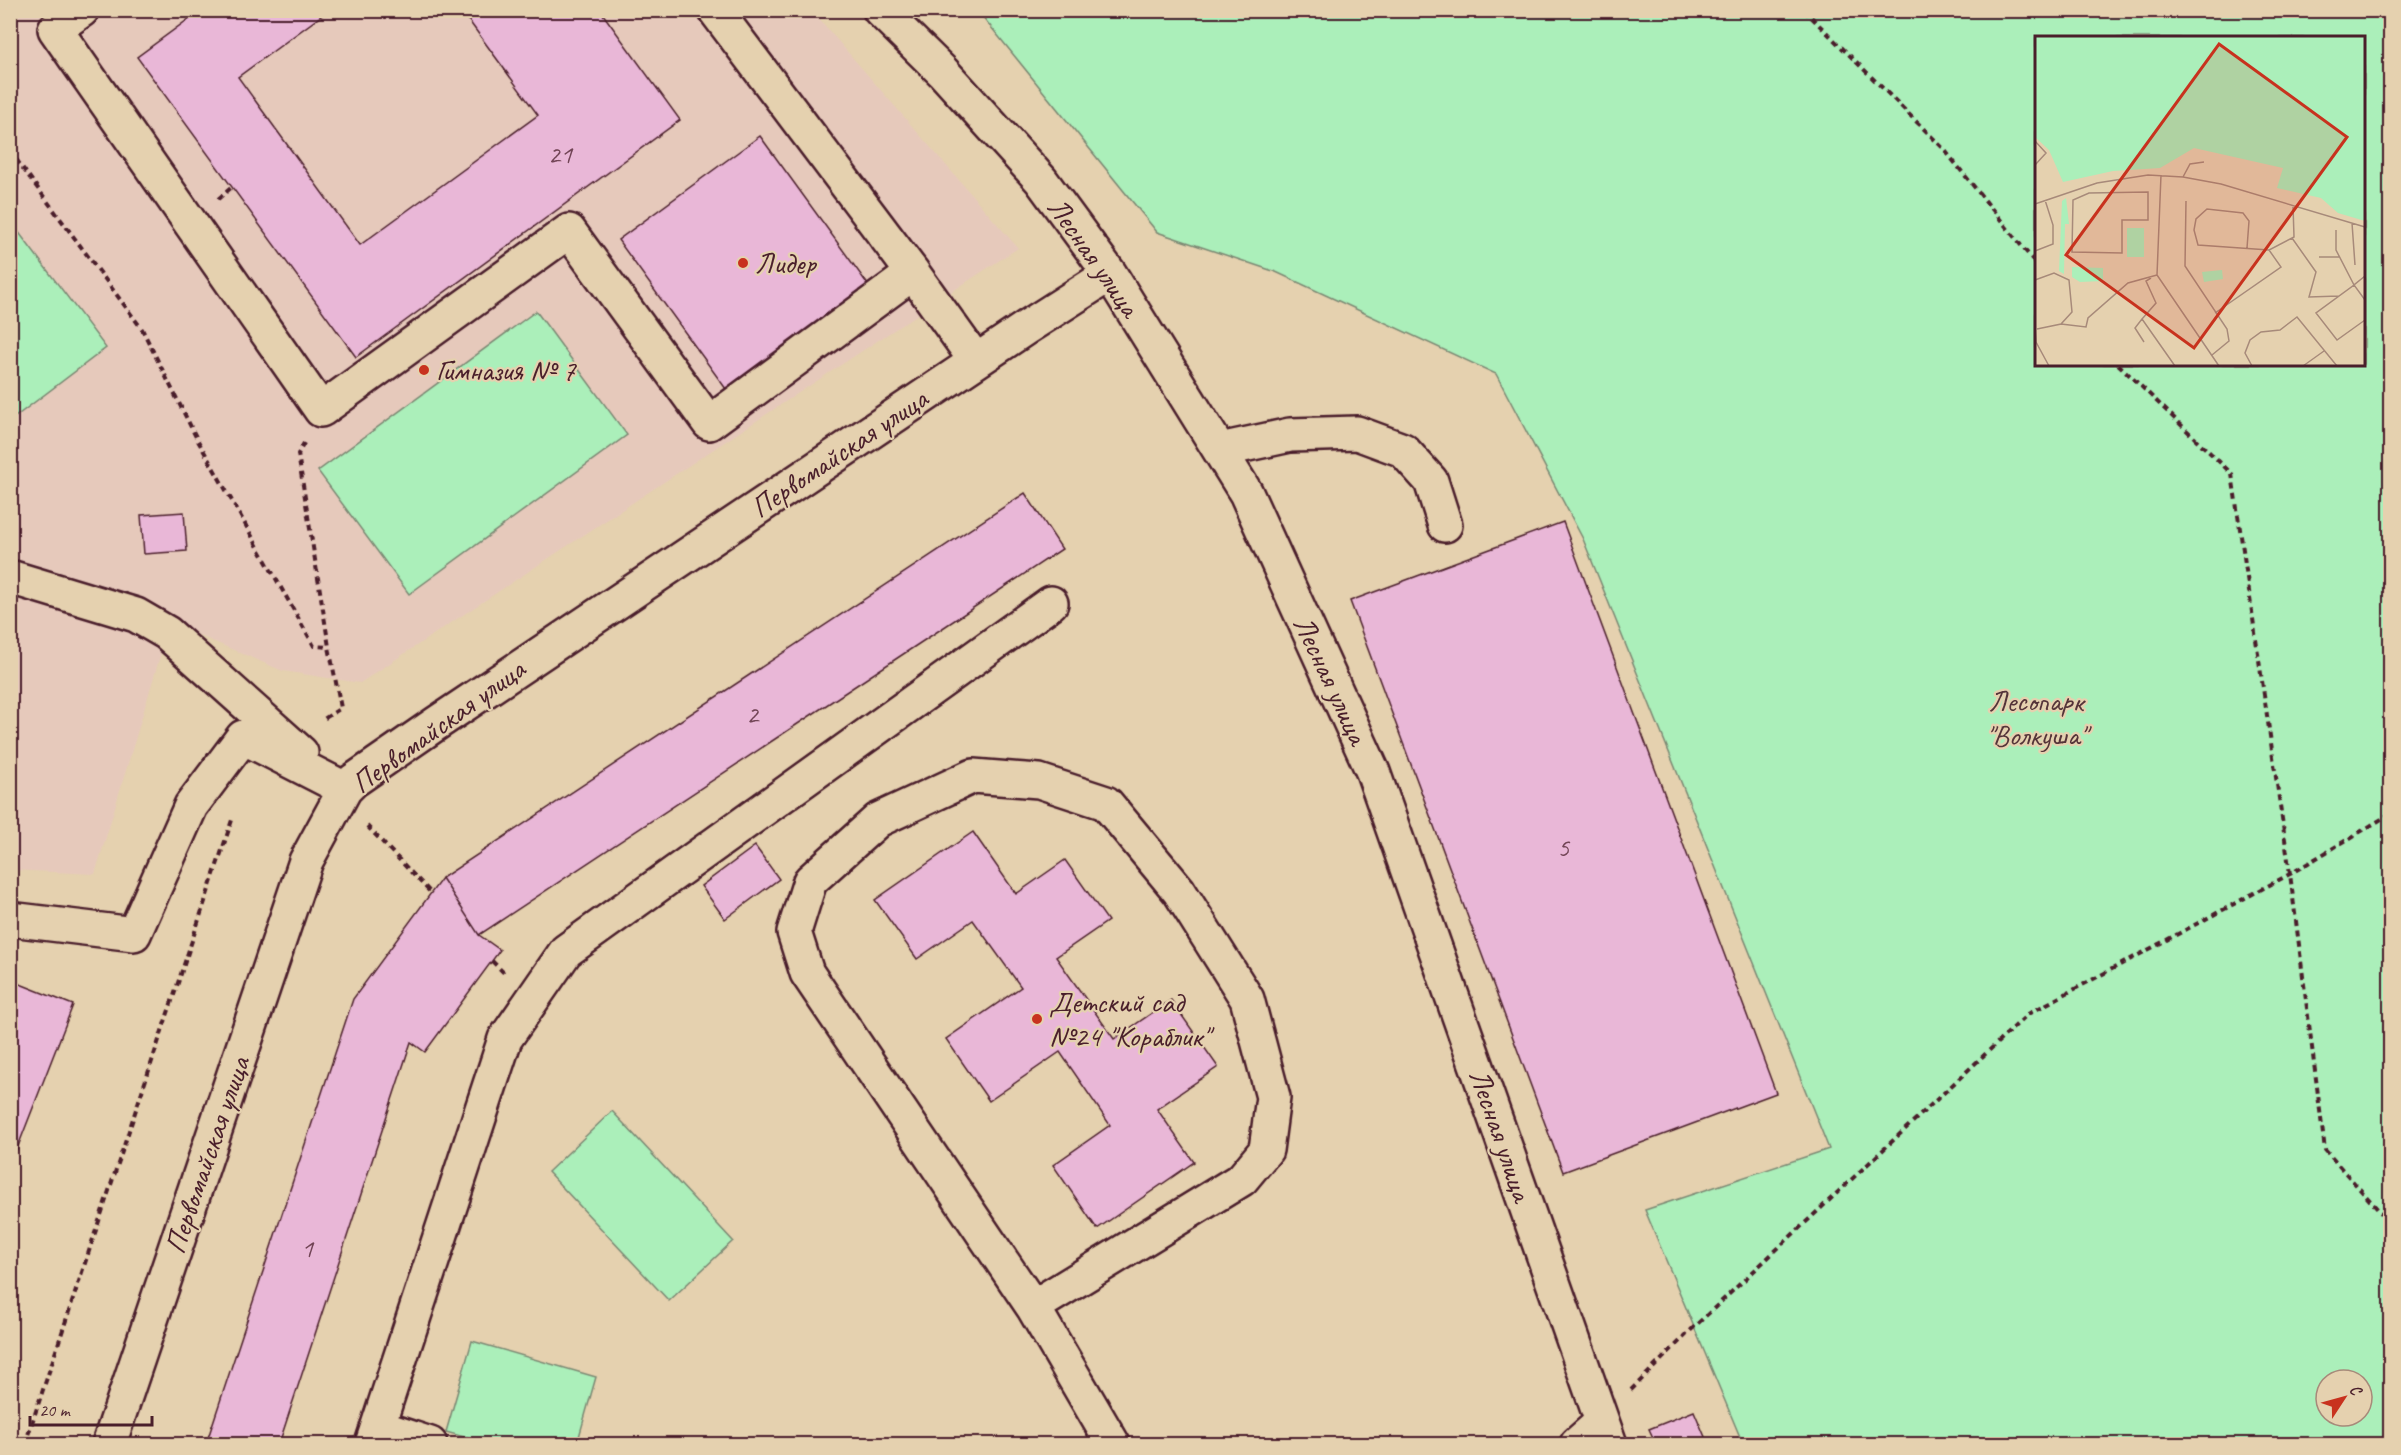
<svg xmlns="http://www.w3.org/2000/svg" width="2401" height="1455" font-family="Caveat,sans-serif">
	<style>
		.built { fill: #e6c9bb }
		.green { fill: #abefba; stroke: #7a8772; stroke-width: 1.5; fill-rule: evenodd }
		.building { fill: #e9b7d7; stroke: #4a1f2b; stroke-width: 1.5 }
		.lines { fill: none; stroke-linecap: round; stroke-linejoin: round }
		.minor-casing { stroke: #4a1f2b; stroke-width: 38 }
		.path { stroke: #4a1f2b; stroke-width: 4; stroke-dasharray: 6 4.5; stroke-linecap: butt }
		.minor { stroke: #e5d1af; stroke-width: 33 }
		.poi-dot { fill: #c8321e; stroke: #e5d1af; stroke-width: 2 }
		.labels { text-anchor: middle; dominant-baseline: central; stroke-width: 4.5; stroke-linejoin: round; paint-order: stroke }
		.number-label { font-size: 27px; fill: #724556 }
		.street-label { font-size: 30px; fill: #4a1f2b; stroke: #e5d1af }
		.poi-label { font-size: 30px; fill: #4a1f2b; stroke: #e5d1af; text-anchor: start }
		.park-label { font-size: 30px; fill: #543439; stroke: #e5d1af }
		.inset-road { fill: none; stroke: #a78a7a; stroke-width: 1.5 }
		.view { fill: #c8321e; fill-opacity: 0.15; stroke: #c8321e; stroke-width: 3 }
		.inset-edge { fill: none; stroke: #4a1f2b; stroke-width: 3 }
	</style>
	<rect width="100%" height="100%" fill="#e5d1af"/>
	<filter id="ink" filterUnits="userSpaceOnUse"><feTurbulence type="fractalNoise" baseFrequency=".0167" numOctaves="2"/><feDisplacementMap in="SourceGraphic" scale="12" xChannelSelector="R" yChannelSelector="G"/><feConvolveMatrix kernelMatrix="1 2 1 2 8 2 1 2 1" color-interpolation-filters="sRGB"/></filter>
	<g filter="url(#ink)">
		<path class="built" d="M11,11H812L1018,248L360,683L283,671L170,623L95,874L11,870Z"/>
		<path class="green" d="M978,11H2390V1444H1743L1645,1210L1829,1149L1583,539L1496,374L1276,272L1157,232ZM2036,38H2364V364H2036ZM2326,1380H2362V1416H2326Z
			M11,222L106,348L11,420Z
			M536,311L627,435L409,594L318,471Z
			M612,1111L733,1241L669,1301L548,1172Z
			M472,1341L596,1377L577,1444H489L446,1432Z"/>
		<path class="building" d="M201,10H329L238,77L360,245L538,115L461,10H600L680,120L356,357L137,57Z
			M760,136L869,286L726,389L618,240Z
			M1025,493L1062,549L479,935L442,878Z
			M184,512L187,551L144,554L141,515Z
			M1563,522L1776,1093L1563,1172L1350,601Z
			M973,832L1016,894L1065,860L1108,921L1056,957L1114,1039L1171,1000L1218,1067L1157,1109L1194,1162L1097,1229L1053,1165L1110,1125L1060,1052L989,1101L946,1039L1021,987L973,920L917,959L875,900Z
			M755,846L779,879L725,919L701,886Z
			M442,878L479,935L500,950L425,1052L411,1042L279,1444H206L353,999Z
			M10,980L73,1005L10,1167Z
			M1694,1411L1708,1444H1656L1649,1429Z"/>
		<g class="lines">
			<defs>
				<path id="minor" d="M82,10L55,29L321,410L569,231L709,423L913,273L715,10
					M880,10L943,72L1041,180L1110,274L1246,493L1373,772L1610,1444
					M913,273L976,361
					M1220,450L1290,435L1357,433L1403,450L1431,481L1445,525
					M10,577L136,615L167,633L301,753
					M10,919L134,934L191,806L243,737L345,789
					M1033,1307L1242,1179L1266,1150L1273,1097L1247,999L1179,891L1106,803L1039,781L973,776L878,820L810,881L794,932L807,973L1033,1307L1113,1444
					M378,1427L430,1444
					M109,1444L306,861L345,789L353,781L437,723L1027,327L1110,274
					M372,1444L505,1039L566,951L1051,603
					M1577,1444L1602,1422"/>
			</defs>
			<use href="#minor" class="minor-casing"/>
			<path class="path" d="M1804,10L1943,148L2036,264
				M10,151L142,329L197,439L314,646L329,647
				M218,199L232,187
				M2118,364L2232,474L2290,874L2325,1150L2390,1223
				M304,443L298,454L329,647L341,708L322,720
				M367,826L431,893
				M492,961L504,973
				M1631,1390L1694,1327L2028,1014L2290,874L2390,814
				M25,1444L233,817"/>
			<use href="#minor" class="minor"/>
		</g>
	</g>
	<g class="poi-dot">
		<circle cx="743" cy="263" r="6"/>
		<circle cx="424" cy="370" r="6"/>
		<circle cx="1037" cy="1019" r="6"/>
	</g>
	<g class="labels">
		<g class="number-label">
			<text x="560" y="154">21</text>
			<text x="752" y="714">2</text>
			<text x="1563" y="847">5</text>
			<text x="307" y="1248">1</text>
		</g>
		<g class="street-label">
			<text transform="translate(1094 257) rotate(55)">Лесная улица</text>
			<text transform="translate(839 453) rotate(-34)">Первомайская улица</text>
			<text transform="translate(1331 680) rotate(65)">Лесная улица</text>
			<text transform="translate(438 726) rotate(-36)">Первомайская улица</text>
			<text transform="translate(1501 1135) rotate(71)">Лесная улица</text>
			<text transform="translate(207 1155) rotate(-71)">Первомайская улица</text>
		</g>
		<g class="poi-label">
			<text x="755" y="263">Лидер</text>
			<text x="436" y="370">Гимназия № 7</text>
			<text x="1049" y="1002">Детский сад<tspan x="1049" dy="34">№24 "Кораблик"</tspan></text>
		</g>
		<g class="park-label">
			<text x="2036" y="701">Лесопарк<tspan x="2036" dy="34">"Волкуша"</tspan></text>
		</g>
	</g>
	<g transform="translate(2035 36)">
		<rect width="330" height="330" fill="#e5d1af"/>
		<path d="M0,0H330V185L303,177L286,162L242,152L248,132L159,112L125,132L78,135L28,146L14,114L0,101ZM31,162L34,188H30L29,238L24,235L27,165ZM92,192H109V221H92ZM37,231L68,232V245L45,246L37,241ZM187,234L188,243L169,246L167,236Z" fill="#abefba"/>
		<path class="inset-road" d="M0,105L11,117L0,129M126,139L122,239L184,330M148,141L155,128L169,126M113,156V184H87V217L37,216L38,164L54,157ZM151,165L150,230L192,293L194,305L177,319M0,168L62,147L113,139L148,141L186,148L330,191M317,187L320,229M301,194V214L319,249L281,277L302,304L330,284M257,202L281,236L274,261L304,260M212,212L214,185L208,177L172,173L161,183L159,194L163,209L234,214M0,215L18,208V189L10,164M284,221H304M330,240L319,249L330,264M116,242L111,245L121,267L107,283L140,330M0,244L19,237L34,244L37,276L26,288L2,293M180,277L246,231L234,214L259,201L258,169M107,283L100,292L109,306M26,288L51,291L53,282L93,247L122,239M0,291L1,306L14,330M217,330L210,317L215,304L226,296L245,294L262,281L302,330M268,330L289,315"/>
		<path class="view" d="M184,8L312,101L159,312L31,219Z"/>
		<rect width="330" height="330" class="inset-edge"/>
	</g>
	<rect width="2401" height="1455" fill="none" stroke="#e5d1af" stroke-width="36"/>
	<rect x="18" y="18" width="2365" height="1419" fill="none" stroke="#4a1f2b" stroke-width="2" filter="url(#ink)"/>
	<g transform="translate(2344 1398) rotate(54)"><circle r="28" fill="#e5d1af" stroke="#a78a7a" stroke-width="1.5"/>
	<path d="M0-4.5L10 22L0 15L-10 22Z" fill="#c8321e"/>
	<text y="-9" font-size="16" font-weight="bold" text-anchor="middle" fill="#4a1f2b">С</text>
	</g>
	<path d="M30 1416v9h122v-9" fill="none" stroke="#4a1f2b" stroke-width="3"/>
	<text x="39" y="1416" font-size="18" fill="#4a1f2b" stroke="#e5d1af" stroke-width="4.5" paint-order="stroke">20 m</text>
</svg>
